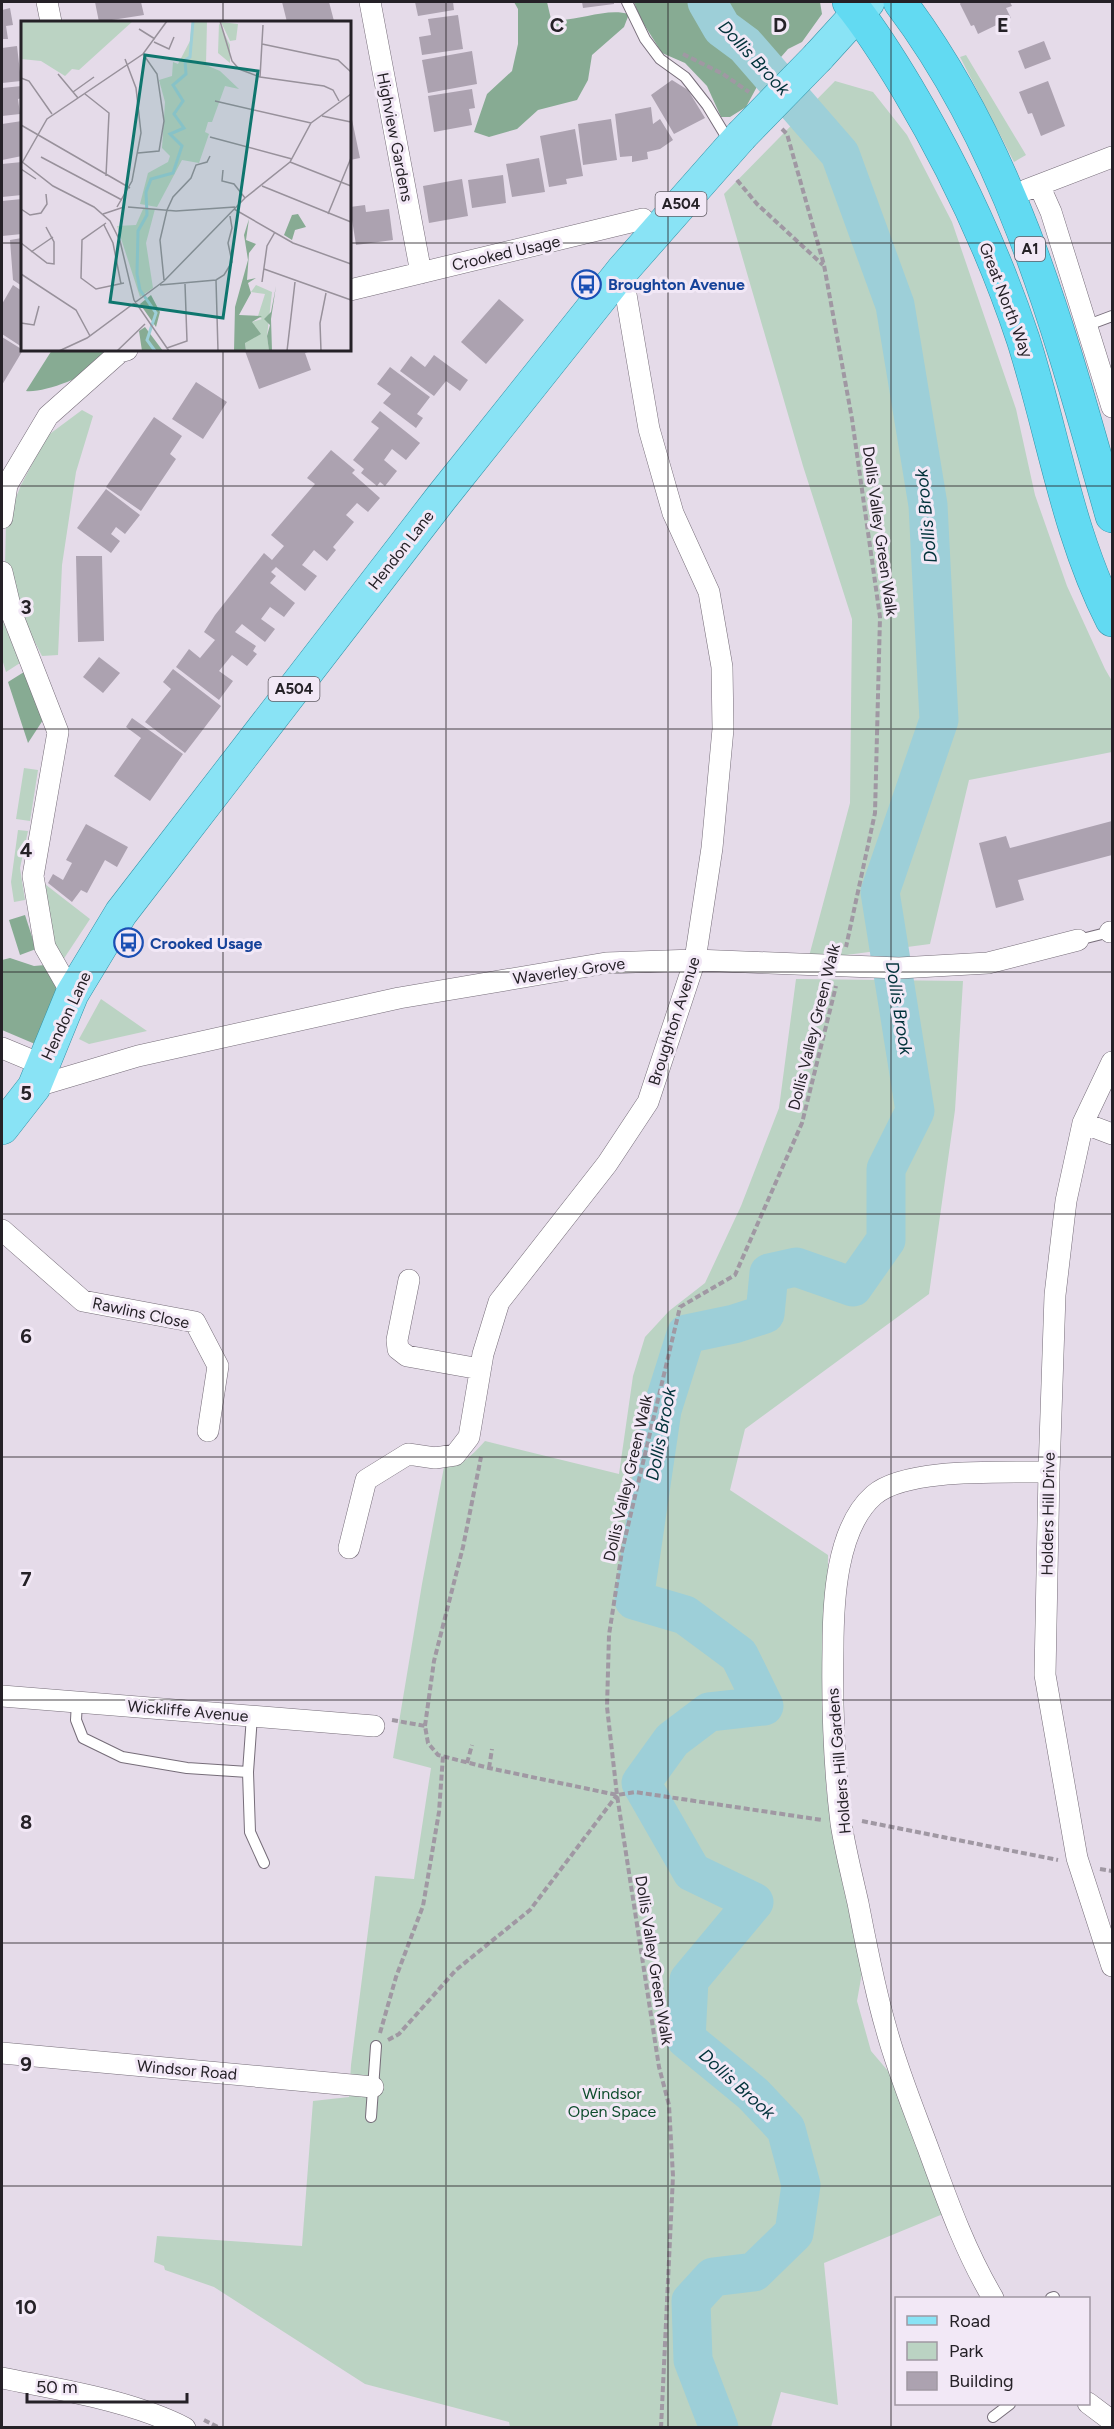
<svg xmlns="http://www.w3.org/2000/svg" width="1114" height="2429" font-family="Figtree,sans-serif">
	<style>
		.green { fill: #bbd3c3 }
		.forest { fill: #87ab93 }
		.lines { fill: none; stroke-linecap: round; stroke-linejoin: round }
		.river { stroke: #9dcfd8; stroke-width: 39 }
		.building { fill: #aca2b0 }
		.service-casing { stroke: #766d79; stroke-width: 12 }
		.minor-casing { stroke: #766d79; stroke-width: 22 }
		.primary-casing { stroke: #3393a8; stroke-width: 34 }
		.trunk-casing { stroke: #3393a8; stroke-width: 34 }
		.path { stroke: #a098a3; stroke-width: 4; stroke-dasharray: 6 3; stroke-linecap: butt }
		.service { stroke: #fff; stroke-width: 10 }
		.minor { stroke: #fff; stroke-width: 21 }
		.primary { stroke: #89e3f5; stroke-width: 33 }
		.trunk { stroke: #62daf2; stroke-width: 33 }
		.primary-bridge-casing { stroke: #3393a8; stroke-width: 34; stroke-linecap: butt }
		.primary-bridge { stroke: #89e3f5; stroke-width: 33 }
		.grid { fill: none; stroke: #252127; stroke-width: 1.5; stroke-opacity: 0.55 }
		.labels { text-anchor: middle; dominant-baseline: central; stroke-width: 6; stroke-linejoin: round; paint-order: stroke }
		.shield { fill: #f2e8f6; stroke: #625d65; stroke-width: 1.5 }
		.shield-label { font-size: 15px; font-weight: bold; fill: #252127 }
		.street-label { font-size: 16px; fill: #252127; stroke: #f2e8f6 }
		.transit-label { font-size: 16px; font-weight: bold; fill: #164399; stroke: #f2e8f6; text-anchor: start }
		.park-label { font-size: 16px; fill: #0e4d2d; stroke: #f2e8f6 }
		.water-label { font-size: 18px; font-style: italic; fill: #01323a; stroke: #f2e8f6 }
		.inset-river { fill: none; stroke: #9dcfd8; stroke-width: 3 }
		.inset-road { fill: none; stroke: #98919b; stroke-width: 1.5 }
		.view { fill: #0f766e; fill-opacity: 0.15; stroke: #0f766e; stroke-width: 3 }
		.inset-edge { fill: none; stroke: #252127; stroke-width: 3 }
		.grid-label { font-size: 20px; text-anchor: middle; font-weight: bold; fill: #252127; stroke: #f2e8f6; stroke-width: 6; stroke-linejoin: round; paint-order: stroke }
	</style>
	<rect width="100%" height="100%" fill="#e5dbe9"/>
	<path class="green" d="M966,55L1026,155L1014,162L960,57Z
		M835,81L873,92L907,135L952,222L1016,409L1035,495L1067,586L1105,669L1112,681V752L969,780L930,944L808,960L850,803L852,619L803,466L724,194Z
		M82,410L93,416L76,472L62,565L58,655L42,656L21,615L5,566L6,522L21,485L47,436Z
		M2,619L20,663L6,672L2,659Z
		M24,768L38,770L30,821L16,819Z
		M18,830L28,831L20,868L25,900L14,902L11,882Z
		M41,881L90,919L61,963L51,947Z
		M796,979L963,981L955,1110L929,1294L745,1429L730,1490L828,1555L826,1789L863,1967L857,2001L871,2051L894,2078L943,2214L824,2263L838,2405L781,2392L771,2427H510L509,2422L365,2384L214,2287L165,2270L164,2266L154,2262L157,2236L302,2246L313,2101L349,2097L351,2065L375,1876L414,1879L431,1768L393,1758L422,1584L444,1467C461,1468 474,1453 485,1441L619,1474L633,1376L645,1337L669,1311L705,1283L741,1206L779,1108Z
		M101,999L147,1031L89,1044L79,1039Z"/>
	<path class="forest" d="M514,2H547L551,19C577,23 604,7 629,14L624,27L592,55L588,80L577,100L538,110L517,129L489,137L474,132L487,94L512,71L518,44V9Z
		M634,2H820L822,14L802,42L788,49L760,81L746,107L730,117H721L707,86L685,63L662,53L640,18Z
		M52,350H105C103,353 101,359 99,362C87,377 44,393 26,391Z
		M24,672L43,720L28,743L8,682Z
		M25,915L36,949L20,955L9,920Z
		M10,958L34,966L45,965L59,987L35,1044L2,1030V960Z"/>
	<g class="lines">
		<path class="river" d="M707,2L722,28L745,45L840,154L895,305L928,505L939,720L880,892L915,1111L886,1169V1240L853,1287L796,1267L769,1273L765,1314L734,1324L686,1334L662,1410L634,1600L685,1615L739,1655L764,1706L709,1712L672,1740L641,1783L692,1872L754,1902L689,1980L686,2039L753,2094L786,2129L801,2185L794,2233L754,2272L713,2277L691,2301L693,2360L719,2428"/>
	</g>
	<path class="building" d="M95,2H141L144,15L99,22Z
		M282,2H329L334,21L287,22Z
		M415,2H453L454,10L418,16Z
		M582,2H614V4L583,8Z
		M961,2H1010L1012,6L1006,8L1011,18L978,34L974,25L971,26L960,4Z
		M10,8L13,25L6,26L8,39H2V10Z
		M458,15L463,49L422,55L419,37L431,35L428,19Z
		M1044,41L1051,59L1025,69L1018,51Z
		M17,46L21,81L2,83V48Z
		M472,51L477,84L428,93L422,60Z
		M672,80L688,90L705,118L674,134L651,95Z
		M1048,81L1065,126L1041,136L1032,113L1028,114L1019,92Z
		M22,86V98L18,99L20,114L2,116V88Z
		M472,89L475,108L469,109L472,125L434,132L428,96Z
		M651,107L653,124L660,119L673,140L660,149L647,152L648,159L632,162V156L620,157L615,114Z
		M350,110L360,158L350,160Z
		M611,119L617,160L583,165L578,124Z
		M22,121V156L2,160V124Z
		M575,129L583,176L566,179L567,184L549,187L540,136Z
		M539,158L545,192L512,197L506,164Z
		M22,162V195L2,197V164Z
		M503,175L506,203L472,208L468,180Z
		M462,179L468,216L429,223L423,186Z
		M22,199V234L2,236V201Z
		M365,205L366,212L389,209L393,240L356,245L350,207Z
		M22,238V286L13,280L10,240Z
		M13,285L22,291V347L2,334V304Z
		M499,299L524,320L486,364L461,342Z
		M2,337L23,350L2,385Z
		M248,350H314L305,353L311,370L259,389L245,351Z
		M434,355L468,380L460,391L446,381L434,396L400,371L411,356L425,367Z
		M390,367L430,397L417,414L423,418L416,428L383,403L391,394L377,384Z
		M196,382L227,402L203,439L172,419Z
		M380,411L420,443L406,460L392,449L384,460L397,471L385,486L380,482L377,486L361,473L364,469L353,460L379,428L371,422Z
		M154,417L182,436L170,454L176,459L141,511L106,487Z
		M331,450L355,470L352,473L380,498L368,512L357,503L346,515L354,522L333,547L336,550L327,561L314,550L302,565L317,576L305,591L276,567L271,572L276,576L270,583L295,603L284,617L270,607L261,619L275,629L265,642L242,624L235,632L256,646L253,651L257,654L247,666L232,655L219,671L233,681L219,700L176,667L189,649L200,658L215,640L204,632L215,615L264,553L272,560L284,546L271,535L315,484L307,478Z
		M106,489L140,515L125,534L116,527L111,534L120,541L111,553L77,528Z
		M76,556H102L104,641L78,642Z
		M99,657L120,673L103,693L83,677Z
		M173,669L221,706L185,753L145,722L171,689L163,682Z
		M132,718L183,754L150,801L114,776L141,738L126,727Z
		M1112,821V855L1018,880L1024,900L996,908L979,843L1006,836L1010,848Z
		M86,824L128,847L117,867L105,860L87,893L81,890L72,902L48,883L53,874L63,880L72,863L66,860Z"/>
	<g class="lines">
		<defs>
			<path id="service" d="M627,2L645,39L660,59L685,77L707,105L730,143
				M1088,325L1112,316
				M1078,940L1110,932
				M77,1702L76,1720L83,1738L122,1757L187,1768L248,1772
				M252,1716L248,1772L250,1832L264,1863
				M371,2117L376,2046
				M1051,2298L1054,2297
				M993,2417L1010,2404"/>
			<path id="minor" d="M47,2L51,22
				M370,2L421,273
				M1039,185L1051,212L1112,407
				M1026,190L1112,157
				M350,290L643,219L655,233
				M2,518L7,485L48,416L120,352L127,350
				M2,572L12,614L58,732L33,876L45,947L72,994
				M1110,932H1112
				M2,1048L43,1065
				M1112,1062L1083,1123L1066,1201L1055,1295L1049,1472L1045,1675L1077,1858L1112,1966
				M34,1087L138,1056L399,998L606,963L695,960L899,968L988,963L1078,940
				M1083,1123L1112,1134
				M2,1230L83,1301L195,1322L218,1366L208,1431
				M409,1280L397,1340L398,1349L407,1356L480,1369
				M349,1548L366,1480L408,1454L435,1458L455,1455L469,1437L483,1354L499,1302L607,1164L648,1102L695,960L712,848L723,729L722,667L709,592L673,513L649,429L622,271
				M2,1696L374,1726
				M2,2053L373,2087
				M993,2298C965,2251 947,2200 928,2148C913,2108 897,2069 886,2028C874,1987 866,1944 858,1903C852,1876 845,1849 841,1823C834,1766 832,1706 833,1649C833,1602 836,1528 874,1495C907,1467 1004,1473 1049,1472
				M2,2378C61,2390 130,2400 185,2428
				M1088,2403L1112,2421"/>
			<path id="primary" d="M818,57L868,2
				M2,1128L34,1087L72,994L121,913L441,498L622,271L741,136"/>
			<path id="trunk" d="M849,2C871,29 889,58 907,88C954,167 994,252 1023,339C1053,433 1067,532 1112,620
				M900,2C1014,153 1061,337 1112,516"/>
		</defs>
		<use href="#service" class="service-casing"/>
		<use href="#minor" class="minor-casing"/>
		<use href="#primary" class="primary-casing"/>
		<use href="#trunk" class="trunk-casing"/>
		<path class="path" d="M683,54L723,74L749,92
			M782,129L787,134L824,265L852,419L880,617L875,813L846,947
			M737,180L757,204L823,265
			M392,1720L425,1726L428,1743L438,1755L489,1768L617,1795L635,1792L822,1820
			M425,1726L434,1661L463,1547L481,1457
			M467,1763L472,1745
			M489,1768L492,1749
			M862,1821L1058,1860
			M1100,1869L1112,1871
			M380,2033L396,1977L423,1906L439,1812L443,1756
			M388,2040L399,2034L456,1970L530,1910L617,1795
			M204,2420L220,2428
			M661,2428L673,2176L669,2105L659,2067L617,1795L607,1707L609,1635L622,1551L680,1307L735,1275L802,1123L836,986"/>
		<use href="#service" class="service"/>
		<use href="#minor" class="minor"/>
		<use href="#primary" class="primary"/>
		<use href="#trunk" class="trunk"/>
		<defs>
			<path id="primary-bridge" d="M741,136L818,57"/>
		</defs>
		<use href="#primary-bridge" class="primary-bridge-casing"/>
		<use href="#primary-bridge" class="primary-bridge"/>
	</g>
	<path class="grid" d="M223,2V22M446,2V2428M668,2V2428M891,2V2428M2,243H22M350,243H1112M223,350V2428M2,486H1112M2,729H1112M2,972H1112M2,1214H1112M2,1457H1112M2,1700H1112M2,1943H1112M2,2186H1112"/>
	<defs>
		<symbol id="bus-ring" viewBox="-11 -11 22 22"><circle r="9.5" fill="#f2e8f6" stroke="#1a4fb4" stroke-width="1.5"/><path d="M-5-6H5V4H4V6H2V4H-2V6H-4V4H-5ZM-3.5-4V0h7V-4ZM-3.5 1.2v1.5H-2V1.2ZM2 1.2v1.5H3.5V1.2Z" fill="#1a4fb4"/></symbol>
	</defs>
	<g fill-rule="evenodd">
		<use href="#bus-ring" x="570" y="268" width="33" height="33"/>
		<use href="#bus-ring" x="112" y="926" width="33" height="33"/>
	</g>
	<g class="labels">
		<g class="shield">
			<rect x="655.5" y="192" width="51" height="24" rx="4.5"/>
			<rect x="1015" y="237" width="30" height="24" rx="4.5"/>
			<rect x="268.5" y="677" width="51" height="24" rx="4.5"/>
		</g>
		<g class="shield-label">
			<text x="681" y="204">A504</text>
			<text x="1030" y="249">A1</text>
			<text x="294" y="689">A504</text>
		</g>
		<g class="street-label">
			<text transform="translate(395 137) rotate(79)">Highview Gardens</text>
			<text transform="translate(506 253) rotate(-13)">Crooked Usage</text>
			<text transform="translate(1006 300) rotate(69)">Great North Way</text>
			<text transform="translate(880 531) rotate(82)">Dollis Valley Green Walk</text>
			<text transform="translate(401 550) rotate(-52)">Hendon Lane</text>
			<text transform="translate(569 971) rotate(-8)">Waverley Grove</text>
			<text transform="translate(66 1016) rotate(-65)">Hendon Lane</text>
			<text transform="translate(674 1021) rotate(-72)">Broughton Avenue</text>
			<text transform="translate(814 1027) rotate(-76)">Dollis Valley Green Walk</text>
			<text transform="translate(141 1313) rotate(12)">Rawlins Close</text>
			<text transform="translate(628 1478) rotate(-77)">Dollis Valley Green Walk</text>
			<text transform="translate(1048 1514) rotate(-89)">Holders Hill Drive</text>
			<text transform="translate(188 1711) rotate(5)">Wickliffe Avenue</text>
			<text transform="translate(839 1761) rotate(-95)">Holders Hill Gardens</text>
			<text transform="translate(654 1960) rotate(81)">Dollis Valley Green Walk</text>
			<text transform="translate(187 2070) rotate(5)">Windsor Road</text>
		</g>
		<g class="transit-label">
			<text x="608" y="284">Broughton Avenue</text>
			<text x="150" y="943">Crooked Usage</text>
		</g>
		<g class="park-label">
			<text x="612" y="2093">Windsor<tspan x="612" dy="18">Open Space</tspan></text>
		</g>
		<g class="water-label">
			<text transform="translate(754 58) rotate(47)">Dollis Brook</text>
			<text transform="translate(926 516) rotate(-96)">Dollis Brook</text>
			<text transform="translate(899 1008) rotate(81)">Dollis Brook</text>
			<text transform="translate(661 1434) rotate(-79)">Dollis Brook</text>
			<text transform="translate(737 2084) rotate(42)">Dollis Brook</text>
		</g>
	</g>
	<g transform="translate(21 21)">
		<rect width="330" height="330" fill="#e5dbe9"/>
		<path d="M0,0H112L58,49L51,48L44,55L20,40L0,38ZM171,0H186L185,44L199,50L218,68L204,65L191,101H187L184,111L188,113L178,142L161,139L136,186L119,183L127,152L147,141L149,135L141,127L144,81L138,59L151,55L152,41L157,43L169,20ZM200,1L217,3L215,19L209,20ZM198,2L209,24V42L197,32ZM122,188H134L125,222L132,267L119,276L96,205L115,204ZM235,264L251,271L246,315L248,330H225L224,321L234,315L231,301L241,298L237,295L244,273L230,271Z" fill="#bbd3c3"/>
		<path d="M277,193L285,206L274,209L271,219L263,214L271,194ZM228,198L225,219L235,223L228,232L226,259L235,257L227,262L230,272L218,294L241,295L231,301L240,313L224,322L225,330H213L214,286L227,239L223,214ZM255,265L250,298L251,330H248L246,315L249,304L243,298L250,291ZM130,274L139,291L135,306L119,283ZM124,306L142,330H121L118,310Z" fill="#87ab93"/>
		<path class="inset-river" d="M134,330L126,319L135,292L119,269L116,253L117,210L126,194L125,171L130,158L152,152L161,125L149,113L163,107L153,93L162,80L152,64L165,53L164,39L169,36L172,0"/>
		<path class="inset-road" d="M199,0L211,40L218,48L239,56L303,65L312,69L318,80M118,8L134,18M133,21L148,28L153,16M241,23L317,39L330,51M37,53L57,77M239,56L242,4M0,57L8,60L31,93M52,71L73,56M64,73L88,92L85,155M194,80L290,102M301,95L330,101M0,104L109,167M189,116L271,138M117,132L138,130L143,100L136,53L122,33M20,136L101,179M0,140L32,165L73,186L89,200L99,220L113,279L148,330M269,141L330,165M1,142L26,98L122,33L146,0M0,148L15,158M202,149L201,160L213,163L224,177M241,165L330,201M96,186L111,160L120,112L115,67L104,38M107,186L155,190L214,186M0,188L9,194L20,192L26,183L25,173M213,188L272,222L330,243M82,193L103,186M307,193L330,137M85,202L61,219L60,257L75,268L103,262M83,204L92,222L100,263M0,222L26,242L33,243V221L25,206M10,231L32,216M243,248L330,279M0,253L55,289L69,315M143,259L139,219L146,189L152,176L170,157L175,144L186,141L189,135M195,259L197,330M241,261L246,225L254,211M139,264L195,259L203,254L211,241L207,222L211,207L209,195M0,302L13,304L18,285M146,327L166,320L164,263M38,330L66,317L143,260L224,177L269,141L290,102L330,73M96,330L124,303M266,330L274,261M300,330L299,302L305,272"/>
		<path class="view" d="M124,34L237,50L202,297L89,281Z"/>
		<rect width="330" height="330" class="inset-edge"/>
	</g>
	<g class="grid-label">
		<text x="557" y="32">C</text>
		<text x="780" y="32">D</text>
		<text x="1003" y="32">E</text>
		<text x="26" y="614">3</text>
		<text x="26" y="857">4</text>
		<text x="26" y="1100">5</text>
		<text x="26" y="1343">6</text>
		<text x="26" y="1586">7</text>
		<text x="26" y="1829">8</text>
		<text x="26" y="2071">9</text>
		<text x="26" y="2314">10</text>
	</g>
	<rect width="1114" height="2429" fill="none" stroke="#252127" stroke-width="6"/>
	<rect x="895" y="2297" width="195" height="108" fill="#f2e8f6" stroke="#a098a3" stroke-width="1.5"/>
	<rect x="907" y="2316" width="30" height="9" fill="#89e3f5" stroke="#a098a3" stroke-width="1.5"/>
	<text x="949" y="2327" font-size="18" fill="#252127">Road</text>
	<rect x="907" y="2342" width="30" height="18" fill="#bbd3c3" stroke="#a098a3" stroke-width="1.5"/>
	<text x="949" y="2357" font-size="18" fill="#252127">Park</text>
	<rect x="907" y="2372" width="30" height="18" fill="#aca2b0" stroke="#a098a3" stroke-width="1.5"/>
	<text x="949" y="2387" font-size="18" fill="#252127">Building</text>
	<path d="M27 2393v9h160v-9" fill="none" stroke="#252127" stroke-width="3"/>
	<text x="36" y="2393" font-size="18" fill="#252127" stroke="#f2e8f6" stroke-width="4.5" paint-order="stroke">50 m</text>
</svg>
